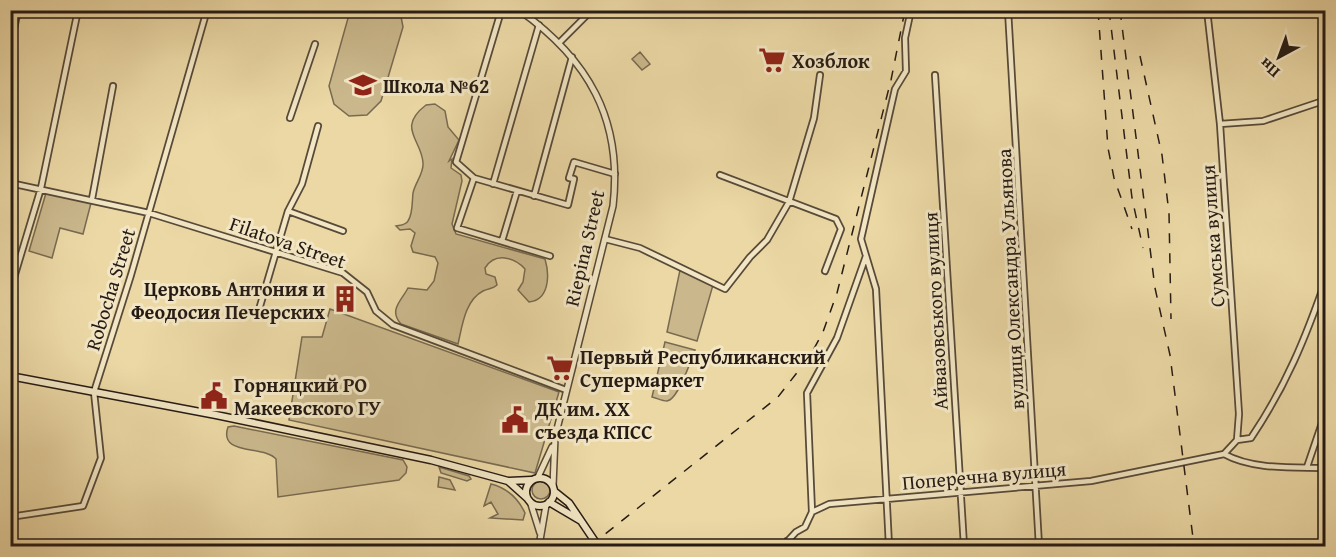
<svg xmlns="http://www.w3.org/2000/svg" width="1336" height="557" font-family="'Gentium Book Plus',serif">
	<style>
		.green { fill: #cab88c; stroke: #786a50; stroke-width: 1.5 }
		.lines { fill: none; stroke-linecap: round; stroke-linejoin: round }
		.minor-casing { stroke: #574a38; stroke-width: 8 }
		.tertiary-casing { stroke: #574a38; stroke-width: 8 }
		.secondary-casing { stroke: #261b14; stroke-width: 9 }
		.minor { stroke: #f2e6c4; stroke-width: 4.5 }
		.tertiary { stroke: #f2e6c4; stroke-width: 5 }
		.secondary { stroke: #f2e6c4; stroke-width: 6 }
		.rail { stroke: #261b14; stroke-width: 1.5; stroke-dasharray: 10 10; stroke-linecap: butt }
		.labels { text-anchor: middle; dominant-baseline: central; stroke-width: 6; stroke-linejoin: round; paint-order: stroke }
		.poi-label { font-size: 20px; font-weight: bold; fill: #261b14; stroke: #f2e6c4; text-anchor: start }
		.street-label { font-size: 20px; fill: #261b14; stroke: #f2e6c4 }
	</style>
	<rect width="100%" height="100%" fill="#ebd8a5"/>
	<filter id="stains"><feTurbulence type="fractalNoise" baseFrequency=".00333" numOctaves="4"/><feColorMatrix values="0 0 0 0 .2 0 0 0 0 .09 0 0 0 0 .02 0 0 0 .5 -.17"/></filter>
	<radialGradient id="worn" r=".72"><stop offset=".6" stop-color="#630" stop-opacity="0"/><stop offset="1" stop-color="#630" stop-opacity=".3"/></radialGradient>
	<path class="green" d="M350,11H400L403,27L381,101L367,115L349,116L334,104L329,86Z
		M640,52L650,64L642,70L632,59Z
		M435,104L445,111L448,127L459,140L449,161L452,159L451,168L461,175L462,181L452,224L456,234L545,259C550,276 549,300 529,302L518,290L523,282L525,269C514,257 495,252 485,268L486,274L495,277L497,285C493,289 489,288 483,291C465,300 462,327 458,344L401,324C388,310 402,300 408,288L427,290L434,281L438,263L435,257L413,252L411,246L415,233L410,229L400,230L396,226C401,225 406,225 408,221C413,214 412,201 413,193C415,183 424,173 423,163C422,140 396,128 426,105Z
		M46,193L91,203L83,234L60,228L52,258L29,251Z
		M680,270L713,285L697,341L667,332Z
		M330,309L559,392L535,473L289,420L302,337H322Z
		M665,342L695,350C691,360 678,400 667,401C662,401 657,398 652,397Z
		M234,426L403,460L407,467L406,473L399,480L278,497L276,459C264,445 218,456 228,427Z
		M439,467L469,476L471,479L467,481L441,473Z
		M439,477L450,480L455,490L438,487Z
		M532 490a9 9 0 1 1 18 0a9 9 0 1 1-18 0Z
		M491,484C507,488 518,498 525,513L523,520L490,518L498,514L491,502L484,506Z"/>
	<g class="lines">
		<defs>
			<path id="minor" d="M1008,10L1039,546
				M1207,10L1220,124L1239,414L1237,440L1224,454
				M499,18L456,162L474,178L568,205L574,179L569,178L574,162L615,174
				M560,42L592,10
				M10,48L18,10
				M935,75L964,546
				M290,118L315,44
				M1220,124L1263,121L1326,100
				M720,175L836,219L841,229L825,271
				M474,178L457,228L550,256
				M10,183L149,213L343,273L367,292L376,311L393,325L566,390
				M493,184L539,25
				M534,196L572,57
				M92,199L113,86
				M288,211L343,231
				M605,239L640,248L725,289L750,257L767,240L789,202L814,118L820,75
				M502,241L517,191
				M10,291L41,188L78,10
				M258,313L288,211L302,184L318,126
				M1237,440L1251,438C1286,386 1306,337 1326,279
				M1307,467L1326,411
				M812,512L807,393L837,338L866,256
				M10,517L83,506L101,458L94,392L131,275L207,10
				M787,541L796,546
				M783,546L796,532L805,527L812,512L829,504L1091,481L1224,454C1253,470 1293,467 1326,468
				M889,546L876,289L861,239L895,89L906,71L905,38L911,10"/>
			<path id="tertiary" d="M519,10C588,59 623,119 613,206L555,437L553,486
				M538,477L552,447
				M530,501L540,533
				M539,546L546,505"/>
			<path id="secondary" d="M10,376L216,415L431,460L508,481L527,498
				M526 492a14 14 0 1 1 28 0a14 14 0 1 1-28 0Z
				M509,481L531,480
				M554,491L569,503L598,546
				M549,502L581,521"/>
		</defs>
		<use href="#minor" class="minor-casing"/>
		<use href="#tertiary" class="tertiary-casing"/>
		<use href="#secondary" class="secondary-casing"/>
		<use href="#minor" class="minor"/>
		<use href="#tertiary" class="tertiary"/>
		<use href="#secondary" class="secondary"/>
		<path class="rail" d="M1098,10L1108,148L1114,178L1132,229
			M1109,10L1132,198L1143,248
			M1120,10L1155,288L1170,355L1194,546
			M1140,56L1162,155L1169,213L1171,319
			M590,546L778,397L810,356L823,332L837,293L891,80L905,10"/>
	</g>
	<defs>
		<symbol id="supermarket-bare" viewBox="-9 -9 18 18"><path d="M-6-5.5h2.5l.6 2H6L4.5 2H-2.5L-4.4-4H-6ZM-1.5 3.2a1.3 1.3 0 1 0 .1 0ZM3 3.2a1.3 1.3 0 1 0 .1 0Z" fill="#8f2418" stroke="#f2e6c4" stroke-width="2.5" paint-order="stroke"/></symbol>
		<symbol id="school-bare" viewBox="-9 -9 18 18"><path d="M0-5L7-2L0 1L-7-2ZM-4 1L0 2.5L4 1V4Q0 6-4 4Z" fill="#8f2418" stroke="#f2e6c4" stroke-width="2.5" paint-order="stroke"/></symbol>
		<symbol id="building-bare" viewBox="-9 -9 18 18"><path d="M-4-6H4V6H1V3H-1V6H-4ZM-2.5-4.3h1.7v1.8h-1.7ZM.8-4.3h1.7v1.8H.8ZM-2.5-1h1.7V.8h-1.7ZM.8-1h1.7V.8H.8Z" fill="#8f2418" stroke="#f2e6c4" stroke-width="2.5" paint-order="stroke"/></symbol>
		<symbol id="civic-bare" viewBox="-9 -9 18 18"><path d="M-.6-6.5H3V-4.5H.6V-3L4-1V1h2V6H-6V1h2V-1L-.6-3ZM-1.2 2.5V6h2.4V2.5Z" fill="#8f2418" stroke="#f2e6c4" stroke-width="2.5" paint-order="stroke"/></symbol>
	</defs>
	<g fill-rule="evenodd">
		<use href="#supermarket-bare" x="753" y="41" width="38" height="38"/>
		<use href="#school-bare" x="344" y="66" width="38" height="38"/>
		<use href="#building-bare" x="326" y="280" width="38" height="38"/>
		<use href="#supermarket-bare" x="541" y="349" width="38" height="38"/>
		<use href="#civic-bare" x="195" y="377" width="38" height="38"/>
		<use href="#civic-bare" x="496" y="401" width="38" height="38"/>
	</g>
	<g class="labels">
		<g class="poi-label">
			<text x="792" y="60">Хозблок</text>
			<text x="383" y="85">Школа №62</text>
			<text x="325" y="288" text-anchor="end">Церковь Антония и<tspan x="325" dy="23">Феодосия Печерских</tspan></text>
			<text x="580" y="356">Первый Республиканский<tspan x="580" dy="23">Супермаркет</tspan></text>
			<text x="234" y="384">Горняцкий РО<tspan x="234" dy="23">Макеевского ГУ</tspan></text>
			<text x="535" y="408">ДК им. XX<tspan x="535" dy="23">съезда КПСС</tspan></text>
		</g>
		<g class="street-label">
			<text transform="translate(1212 236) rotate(-94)">Сумська вулиця</text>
			<text transform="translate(288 242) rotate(19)">Filatova Street</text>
			<text transform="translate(584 248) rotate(-77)">Riepina Street</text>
			<text transform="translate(1010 279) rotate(-93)">вулиця Олександра Ульянова</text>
			<text transform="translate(110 289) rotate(-73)">Robocha Street</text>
			<text transform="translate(935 311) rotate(-93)">Айвазовського вулиця</text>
			<text transform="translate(984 475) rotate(-5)">Поперечна вулиця</text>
		</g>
	</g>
	<rect width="1336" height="557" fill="none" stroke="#ebd8a5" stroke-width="36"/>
	<rect x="12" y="12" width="1312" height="533" fill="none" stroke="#261b14" stroke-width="3"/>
	<rect x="18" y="18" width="1300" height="521" fill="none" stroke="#261b14" stroke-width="1.5"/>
	<g transform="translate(1279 57) rotate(221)" stroke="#f2e6c4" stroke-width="4.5" paint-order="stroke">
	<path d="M0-4.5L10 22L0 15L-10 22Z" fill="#261b14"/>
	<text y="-9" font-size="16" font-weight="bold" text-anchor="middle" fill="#261b14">Пн</text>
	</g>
	<rect width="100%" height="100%" filter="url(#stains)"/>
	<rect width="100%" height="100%" fill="url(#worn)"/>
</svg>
